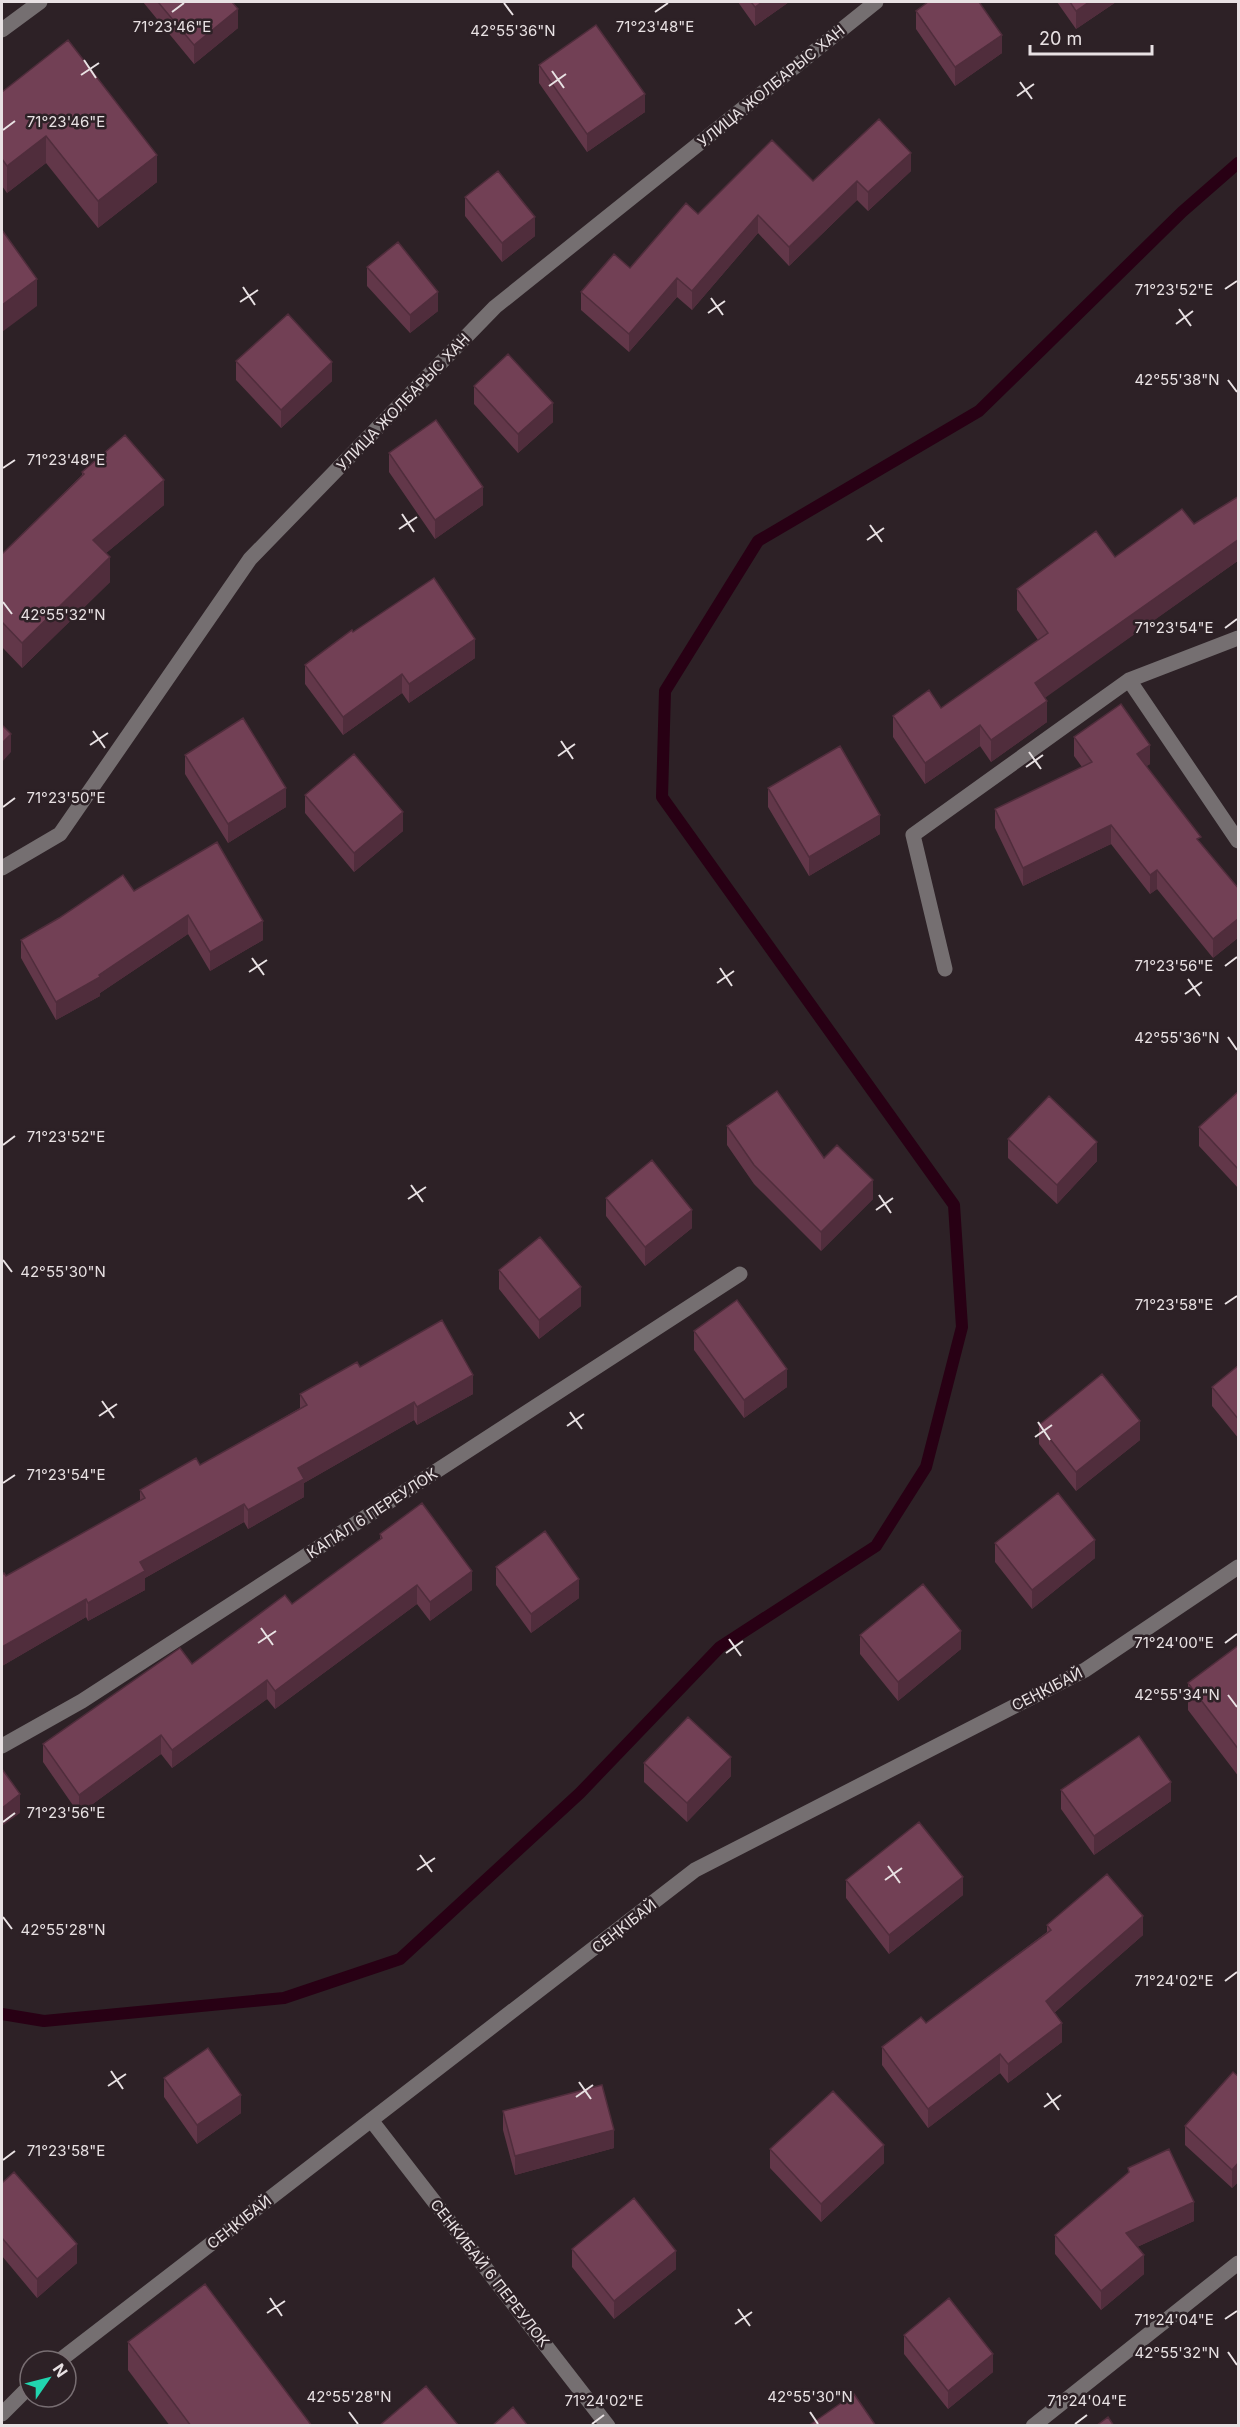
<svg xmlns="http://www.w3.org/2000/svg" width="1240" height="2427" font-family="Inter,sans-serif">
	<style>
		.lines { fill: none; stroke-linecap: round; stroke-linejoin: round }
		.stream { stroke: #280014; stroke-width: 12 }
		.minor { stroke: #756f71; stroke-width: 15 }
		.wall { fill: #623749 }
		.shaded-wall { fill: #502d3c }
		.building { fill: #724055; stroke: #502d3c; stroke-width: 1.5 }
		.ticks { fill: none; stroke: #e8e1e3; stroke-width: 2 }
		.labels { text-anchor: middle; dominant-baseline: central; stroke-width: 5; stroke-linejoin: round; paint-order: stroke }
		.street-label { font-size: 15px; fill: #e8e1e3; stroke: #2d2126 }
		.ticks-label { font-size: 15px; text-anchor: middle; fill: #e8e1e3; stroke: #2d2126; stroke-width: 5; stroke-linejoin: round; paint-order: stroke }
	</style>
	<rect width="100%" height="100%" fill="#2d2126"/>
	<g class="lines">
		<path class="stream" d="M2,2014L44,2021L284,1998L400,1959L580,1793L720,1647L876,1546L926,1467L962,1327L954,1205L662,797L665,691L758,541L979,411L1182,212L1238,163"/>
		<path class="minor" d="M2,30L40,2
			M1129,680L1238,841
			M2,868L60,834L250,559L495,307L876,2
			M945,969L913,835L1129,680L1238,638
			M2,1746L82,1701L740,1274
			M371,2120L608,2426
			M59,2361L695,1870L1085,1670L1238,1567
			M2,2414L30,2386
			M1033,2426L1238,2263"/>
	</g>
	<path class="wall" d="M143,2H232L238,28L194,64Z
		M738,2H789L755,26Z
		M1057,2H1116L1076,29Z
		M916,11L1002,53L955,86L916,29Z
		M539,65L645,112L587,152L539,83Z
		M2,92L157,182L98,228L46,163L7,193L2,186Z
		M911,171L868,211L857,200L789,266L758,233L692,310L677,297L629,352L581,310V292L630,268L698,214L813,181Z
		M465,197L535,236L502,262L465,216Z
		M367,267L438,311L410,333L367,286Z
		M236,361L332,381L281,428L236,380Z
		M474,386L553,422L518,453L474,404Z
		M389,453L483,505L435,539L389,472Z
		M82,472L164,505L106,553L110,582L22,668L2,647V554L82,475Z
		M1239,496V560L1045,697L1047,722L991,762L980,746L925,784L893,737V716L941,708L1038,640L1017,610V589L1115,557L1194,524Z
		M475,658L409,703L402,693L343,735L305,684V665Z
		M1074,737L1150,764L1146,766L1201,844L1239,889V937L1213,958L1157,889L1150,894L1111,844L1023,886L995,828V809L1082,767L1074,756Z
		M185,755L286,807L228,843L185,774Z
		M768,788L880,834L809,876L768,807Z
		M305,795L403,831L354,872L305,813Z
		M134,891L263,940L210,971L188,934L100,993V996L56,1020L21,958V940Z
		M1239,1091V1189L1199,1146V1127Z
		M727,1126L824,1158L873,1199L821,1251L754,1184L727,1145Z
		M1008,1139L1097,1161L1057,1204L1008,1158Z
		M606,1198L692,1228L645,1266L606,1216Z
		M499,1270L581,1306L539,1339L499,1289Z
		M694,1331L787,1387L744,1418L694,1350Z
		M1239,1365V1439L1212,1406V1387Z
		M360,1367L473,1394L417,1425L414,1420L304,1483V1497L248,1529L244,1522L145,1578V1590L88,1621L86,1617L2,1666V1575L6,1576L140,1501V1490L200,1465L300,1408V1394Z
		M1039,1425L1140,1440L1076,1491L1039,1444Z
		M380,1534L472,1590L430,1621L417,1604L275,1709L267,1699L172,1768L161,1754L79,1814L43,1762V1744L192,1664L292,1604L380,1540Z
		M995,1543L1095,1558L1032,1609L995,1562Z
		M496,1567L579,1598L531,1633L496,1585Z
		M860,1635L961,1649L898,1701L860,1654Z
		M1239,1645V1777L1188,1710V1683Z
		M644,1763L731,1776L687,1822L644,1782Z
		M1061,1790L1171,1801L1094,1855L1061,1809Z
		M846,1880L963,1895L889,1954L846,1898Z
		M1047,1925L1143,1935L1054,2013L1062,2042L1008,2083L1000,2073L928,2128L882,2065V2047L926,2023L1047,1932Z
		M1239,2077V2181L1232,2188L1185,2145V2126Z
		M164,2078L241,2113L197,2144L164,2097Z
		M503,2111L614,2148L515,2175L503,2130Z
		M770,2149L884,2163L821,2222L770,2168Z
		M1128,2168L1194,2221L1137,2247L1144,2274L1101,2310L1055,2254V2235L1128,2173Z
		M2,2183L77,2263L37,2298L2,2256Z
		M572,2249L676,2269L614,2319L572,2267Z
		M904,2335L993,2372L948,2409L904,2354Z
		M128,2342L312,2426H170L128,2370Z"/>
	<path class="shaded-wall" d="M762,2H789L755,26V7Z
		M1089,2H1116L1076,29V11Z
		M238,9V28L194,64V45Z
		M1002,35V53L955,86V67Z
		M645,94V112L587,152V134Z
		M46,136V163L7,193V166Z
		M911,153V171L868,211V192Z
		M157,155V182L98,228V201Z
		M857,181V200L789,266V247Z
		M758,215V233L692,310V291Z
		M535,217V236L502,262V243Z
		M677,278V297L629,352V334Z
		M37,279V306L2,332V305Z
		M438,292V311L410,333V315Z
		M332,362V381L281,428V410Z
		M553,403V422L518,453V434Z
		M164,480V505L93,564V540Z
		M483,487V505L435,539V520Z
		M1239,539V560L1035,705V683Z
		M110,557V582L22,668V643Z
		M475,639V658L409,703V684Z
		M402,674V693L343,735V717Z
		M1047,701V722L991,762V740Z
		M980,725V746L925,784V763Z
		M11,734V752L2,762V743Z
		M1150,745V764L1137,773V754Z
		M286,788V807L228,843V824Z
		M403,812V831L354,872V853Z
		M880,815V834L809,876V857Z
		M1111,825V844L1023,886V868Z
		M1157,870V889L1150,894V875Z
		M188,915V934L100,993V996L56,1020V1002L99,975Z
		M1239,918V937L1213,958V939Z
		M263,921V940L210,971V952Z
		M1097,1142V1161L1057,1204V1185Z
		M873,1180V1199L821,1251V1232Z
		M692,1210V1228L645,1266V1247Z
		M581,1287V1306L539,1339V1320Z
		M787,1369V1387L744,1418V1400Z
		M473,1375V1394L417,1425V1407Z
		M414,1402V1420L304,1483V1497L248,1529V1510L298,1468Z
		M1140,1421V1440L1076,1491V1472Z
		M244,1504V1522L145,1578V1590L88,1621V1603L140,1562Z
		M1095,1540V1558L1032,1609V1590Z
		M472,1571V1590L430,1621V1602Z
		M579,1579V1598L531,1633V1614Z
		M417,1585V1604L275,1709V1691Z
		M86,1599V1617L2,1666V1647Z
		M961,1631V1649L898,1701V1682Z
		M267,1680V1699L172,1768V1750Z
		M161,1735V1754L79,1814V1795Z
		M731,1757V1776L687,1822V1803Z
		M1171,1782V1801L1094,1855V1836Z
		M20,1794V1813L2,1826V1808Z
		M963,1877V1895L889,1954V1935Z
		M1143,1916V1935L1046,2020V2001Z
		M1062,2023V2042L1008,2083V2064Z
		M1000,2054V2073L928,2128V2109Z
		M241,2095V2113L197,2144V2125Z
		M614,2130V2148L515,2175V2156Z
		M884,2145V2163L821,2222V2204Z
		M1239,2162V2181L1232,2188V2170Z
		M1194,2202V2221L1126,2252V2233Z
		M77,2244V2263L37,2298V2279Z
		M676,2251V2269L614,2319V2301Z
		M1144,2255V2274L1101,2310V2291Z
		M993,2354V2372L948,2409V2391Z"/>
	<path class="building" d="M158,2H232L238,9L194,45Z
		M751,2H762L755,7Z
		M928,2H979L1002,35L955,67L916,11Z
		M1070,2H1089L1076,11Z
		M596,25L645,94L587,134L539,65Z
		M68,40L157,155L98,201L46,136L7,166L2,159V92Z
		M879,119L911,153L868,192L857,181L789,247L758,215L692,291L677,278L629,334L581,292L614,254L630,268L686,203L698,214L772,140L813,181Z
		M498,171L535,217L502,243L465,197Z
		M2,230L37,279L2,305Z
		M398,242L438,292L410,315L367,267Z
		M288,314L332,362L281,410L236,361Z
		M508,354L553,403L518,434L474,386Z
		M436,420L483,487L435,520L389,453Z
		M125,435L164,480L93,540L110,557L22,643L2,622V554L84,474L82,472Z
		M1239,496V539L1035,683L1047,701L991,740L980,725L925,763L893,716L929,690L941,708L1048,633L1017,589L1096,531L1115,557L1182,509L1194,524Z
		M434,578L475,639L409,684L402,674L343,717L305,665L352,630L353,632Z
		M1121,704L1150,745L1137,754L1201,837L1197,839L1239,889V918L1213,939L1157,870L1150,875L1111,825L1023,868L995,809L1092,762L1074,737Z
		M243,718L286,788L228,824L185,755Z
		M2,725L11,734L2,743Z
		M840,746L880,815L809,857L768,788Z
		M354,754L403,812L354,853L305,795Z
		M217,842L263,921L210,952L188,915L99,975L100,977L56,1002L21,940L59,918L123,875L134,891Z
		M777,1091L824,1158L837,1145L873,1180L821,1232L754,1165L727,1126Z
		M1239,1091V1170L1199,1127Z
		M1049,1096L1097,1142L1057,1185L1008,1139Z
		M652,1160L692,1210L645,1247L606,1198Z
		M540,1237L581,1287L539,1320L499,1270Z
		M737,1300L787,1369L744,1400L694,1331Z
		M442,1320L473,1375L417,1407L414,1402L298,1468L304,1479L248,1510L244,1504L140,1562L145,1571L88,1603L86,1599L2,1647V1575L4,1573L6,1576L145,1498L140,1490L196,1458L200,1465L307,1405L300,1394L357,1362L360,1367Z
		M1239,1365V1420L1212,1387Z
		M1102,1374L1140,1421L1076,1472L1039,1425Z
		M1058,1493L1095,1540L1032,1590L995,1543Z
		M422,1503L472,1571L430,1602L417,1585L275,1691L267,1680L172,1750L161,1735L79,1795L43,1744L180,1648L192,1664L285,1595L292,1604L382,1538L380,1534Z
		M545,1531L579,1579L531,1614L496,1567Z
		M923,1584L961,1631L898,1682L860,1635Z
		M1239,1645V1750L1188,1683Z
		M688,1717L731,1757L687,1803L644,1763Z
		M1139,1736L1171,1782L1094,1836L1061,1790Z
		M2,1769L20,1794L2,1808Z
		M919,1822L963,1877L889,1935L846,1880Z
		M1107,1874L1143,1916L1046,2001L1062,2023L1008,2064L1000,2054L928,2109L882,2047L921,2017L926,2023L1051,1930L1047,1925Z
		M208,2048L241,2095L197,2125L164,2078Z
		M1233,2072L1239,2077V2162L1232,2170L1185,2126Z
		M602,2085L614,2130L515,2156L503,2111Z
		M833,2091L884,2145L821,2204L770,2149Z
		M1169,2149L1194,2202L1126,2233L1144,2255L1101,2291L1055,2235L1129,2172L1128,2168Z
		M14,2172L77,2244L37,2279L2,2238V2183Z
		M634,2198L676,2251L614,2301L572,2249Z
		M205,2284L312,2426H191L128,2342Z
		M949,2298L993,2354L948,2391L904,2335Z
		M426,2386L459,2426H379Z
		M854,2394L876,2426H813L811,2424Z
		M513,2407L528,2426H492Z
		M1108,2417L1114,2426H1096Z"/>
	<path class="ticks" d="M504,3L513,15M172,12L184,3M655,12L668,3M84,60L96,78M552,71L564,88M81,75L99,63M1020,82L1032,99M549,86L566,74M1017,96L1034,84M3,130L15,121M243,287L255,305M1225,289L1237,281M711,298L723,315M240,302L258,290M1179,309L1191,326M708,313L725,301M1176,324L1193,311M1228,380L1237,392M3,468L15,460M402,514L414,532M870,525L882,542M399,529L417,517M867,540L884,528M3,602L12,614M1225,628L1237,619M93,731L105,748M561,741L573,759M90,745L108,733M1029,752L1041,769M558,756L575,744M1026,767L1043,755M3,807L15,798M252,958L264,975M1225,966L1237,957M720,968L732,986M249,972L267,960M1188,979L1200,996M717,983L734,971M1185,994L1202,982M1228,1037L1237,1050M3,1145L15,1136M411,1185L423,1202M879,1195L891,1213M408,1199L426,1187M876,1210L893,1198M3,1260L12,1272M1225,1304L1237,1296M102,1401L114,1418M570,1412L582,1429M99,1416L117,1404M1038,1422L1050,1440M567,1426L584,1414M1035,1437L1052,1425M3,1483L15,1475M261,1628L273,1645M729,1639L741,1656M258,1643L276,1631M1225,1643L1237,1634M726,1653L743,1641M1228,1695L1237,1707M3,1822L15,1813M420,1855L432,1872M888,1866L900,1883M417,1870L435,1858M885,1880L902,1868M3,1917L12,1929M1225,1981L1237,1972M111,2071L123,2089M579,2082L591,2099M108,2086L126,2074M1047,2093L1059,2110M576,2097L593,2085M1044,2107L1061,2095M3,2160L15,2151M270,2298L282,2316M738,2309L750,2326M267,2313L285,2301M1225,2319L1237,2311M735,2324L752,2312M1228,2352L1237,2365M349,2412L358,2424M810,2412L818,2424M592,2424L604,2415M1075,2424L1087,2415"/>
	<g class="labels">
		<g class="street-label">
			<text transform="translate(771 86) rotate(-39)">УЛИЦА ЖОЛБАРЫС ХАН</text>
			<text transform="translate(403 402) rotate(-46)">УЛИЦА ЖОЛБАРЫС ХАН</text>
			<text transform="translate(372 1513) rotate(-33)">КАПАЛ 6 ПЕРЕУЛОК</text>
			<text transform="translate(1047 1689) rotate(-27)">СЕҢКІБАЙ</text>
			<text transform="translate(624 1926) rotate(-38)">СЕҢКІБАЙ</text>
			<text transform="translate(239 2222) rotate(-38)">СЕҢКІБАЙ</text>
			<text transform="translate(490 2273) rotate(52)">СЕНКИБАЙ 6 ПЕРЕУЛОК</text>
		</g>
	</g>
	<g class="ticks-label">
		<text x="172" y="32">71°23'46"E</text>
		<text x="655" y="32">71°23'48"E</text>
		<text x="513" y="36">42°55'36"N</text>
		<text x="66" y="127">71°23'46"E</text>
		<text x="1174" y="295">71°23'52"E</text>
		<text x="1177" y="385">42°55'38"N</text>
		<text x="66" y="465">71°23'48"E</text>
		<text x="63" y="620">42°55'32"N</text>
		<text x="1174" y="633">71°23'54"E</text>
		<text x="66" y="803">71°23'50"E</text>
		<text x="1174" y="971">71°23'56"E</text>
		<text x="1177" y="1043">42°55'36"N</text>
		<text x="66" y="1142">71°23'52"E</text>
		<text x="63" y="1277">42°55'30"N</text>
		<text x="1174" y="1310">71°23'58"E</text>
		<text x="66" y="1480">71°23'54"E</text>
		<text x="1174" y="1648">71°24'00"E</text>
		<text x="1177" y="1700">42°55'34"N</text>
		<text x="66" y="1818">71°23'56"E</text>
		<text x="63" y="1935">42°55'28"N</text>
		<text x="1174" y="1986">71°24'02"E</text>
		<text x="66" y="2156">71°23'58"E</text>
		<text x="1174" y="2325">71°24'04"E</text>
		<text x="1177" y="2358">42°55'32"N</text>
		<text x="349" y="2402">42°55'28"N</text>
		<text x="810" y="2402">42°55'30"N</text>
		<text x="604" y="2406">71°24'02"E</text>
		<text x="1087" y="2406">71°24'04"E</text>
	</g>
	<rect width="1240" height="2427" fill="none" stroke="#e8e1e3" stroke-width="6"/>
	<g transform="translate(48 2379) rotate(55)"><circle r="28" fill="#2d2126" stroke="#786e72" stroke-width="1.5"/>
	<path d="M0-4.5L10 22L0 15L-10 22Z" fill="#21d5af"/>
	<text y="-9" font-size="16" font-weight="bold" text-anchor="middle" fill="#e8e1e3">N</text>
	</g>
	<path d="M1030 45v9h122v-9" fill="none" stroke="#e8e1e3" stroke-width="3"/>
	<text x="1039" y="45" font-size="18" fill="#e8e1e3" stroke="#2d2126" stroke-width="4.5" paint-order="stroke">20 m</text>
</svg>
